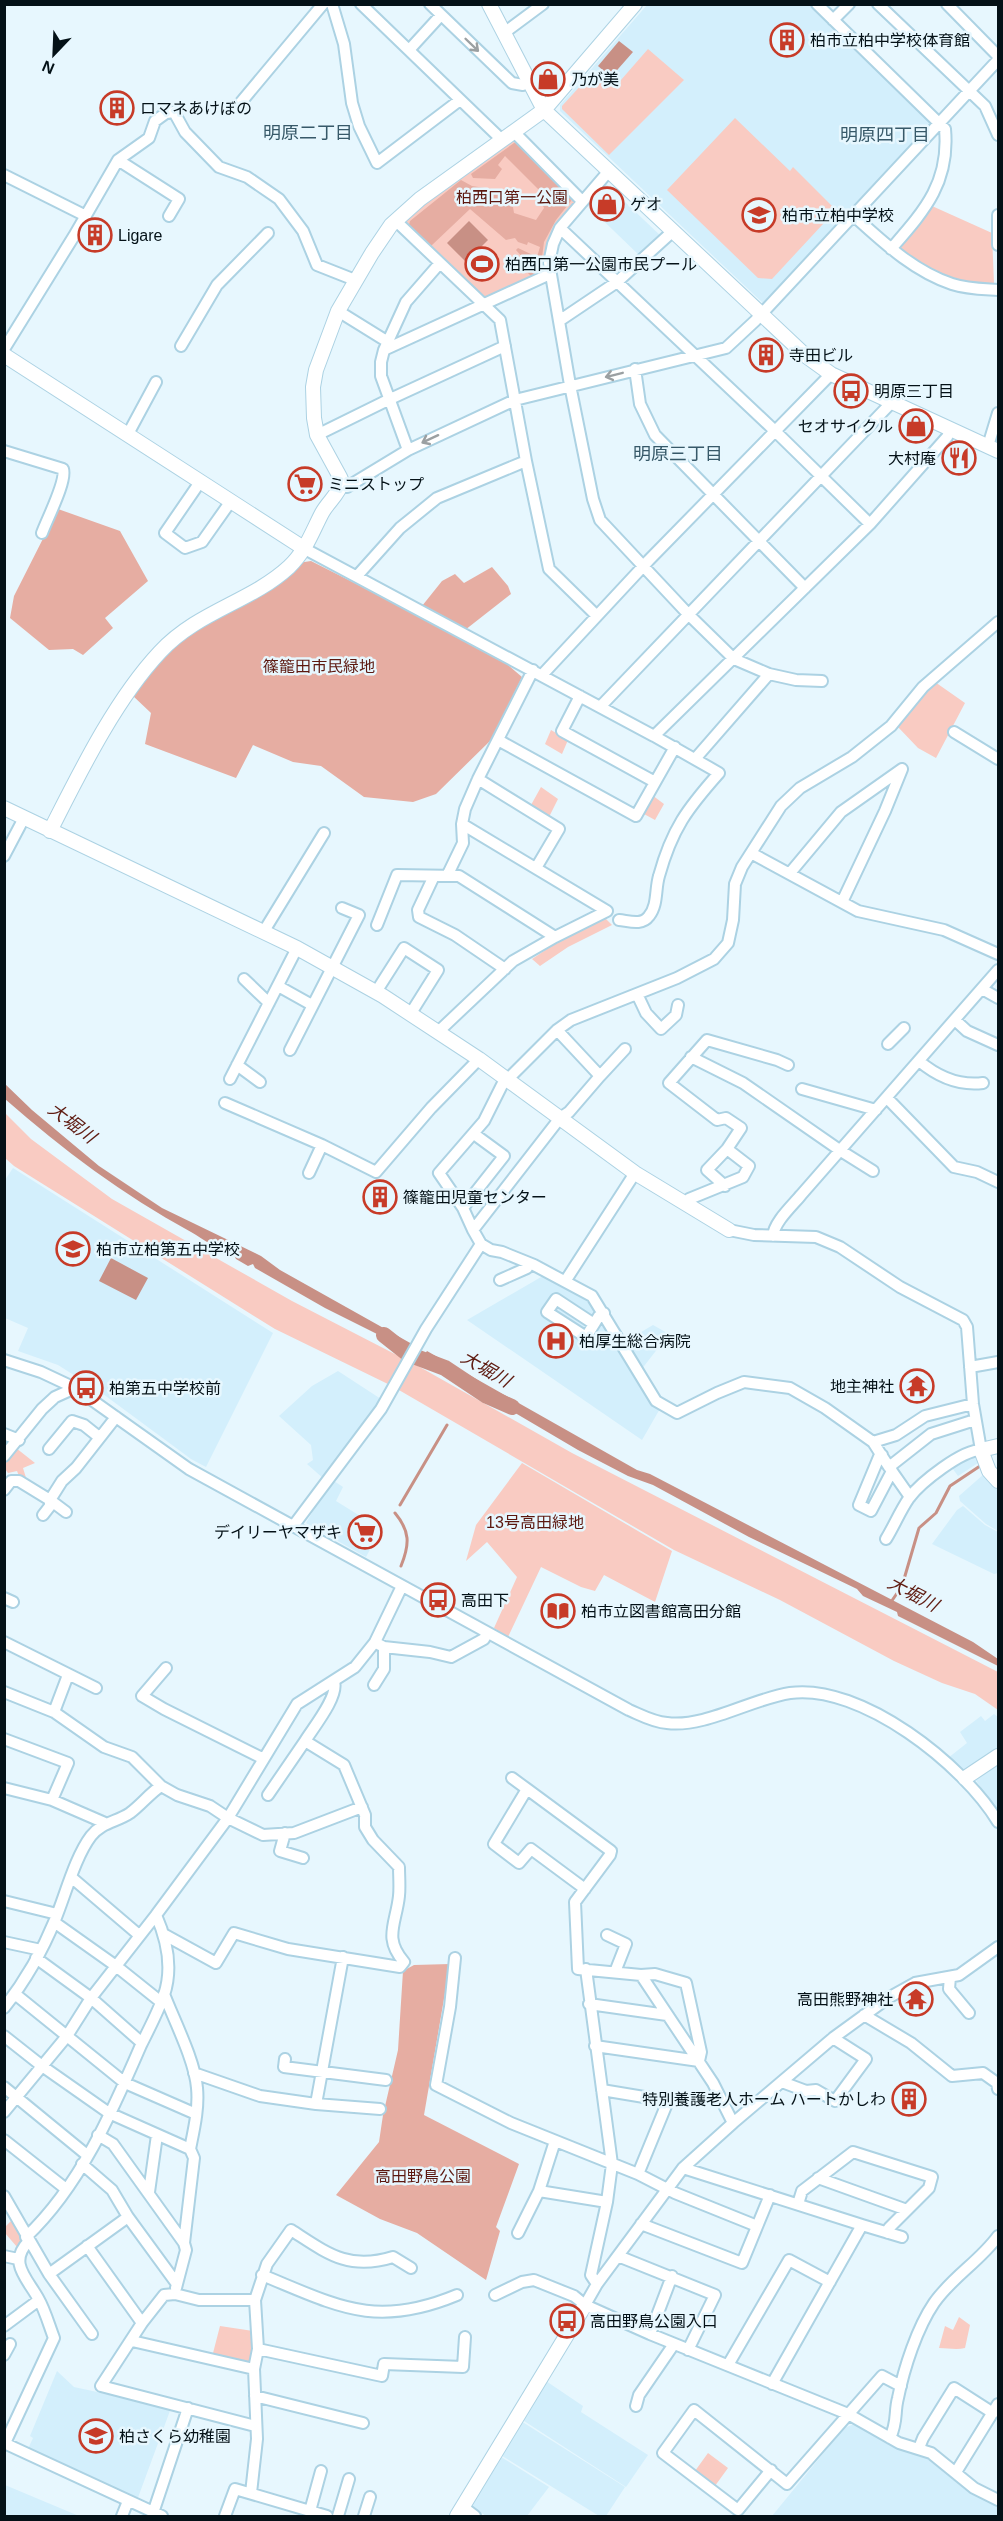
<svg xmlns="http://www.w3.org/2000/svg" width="1003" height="2521" font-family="Arial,'Noto Sans JP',sans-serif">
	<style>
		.built { fill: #d3effc }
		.green { fill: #f9cbc2 }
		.forest { fill: #e6ada2 }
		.water { fill: #c89085 }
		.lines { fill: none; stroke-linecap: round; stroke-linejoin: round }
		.stream { stroke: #c89085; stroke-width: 3 }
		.river { stroke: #c89085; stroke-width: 16 }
		.street-casing { stroke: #acd2e3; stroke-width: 14 }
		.secondary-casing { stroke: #acd2e3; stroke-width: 16 }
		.street { stroke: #fff; stroke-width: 10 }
		.secondary { stroke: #fff; stroke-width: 14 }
		.oneway { stroke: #9ba0a2 }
		.labels { text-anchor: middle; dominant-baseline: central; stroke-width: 5; stroke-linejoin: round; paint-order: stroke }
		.poi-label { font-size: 16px; fill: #041117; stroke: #e7f7fe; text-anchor: start }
		.park-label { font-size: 16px; fill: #5c180f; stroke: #e7f7fe }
		.neighbourhood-label { font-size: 18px; fill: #375969; stroke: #e7f7fe }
		.water-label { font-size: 18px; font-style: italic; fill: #5f1c12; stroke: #e7f7fe }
	</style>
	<rect width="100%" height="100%" fill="#e7f7fe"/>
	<path class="built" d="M647,5H811L933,120V125L764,304L560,111V105Z
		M605,183L663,238L641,257L586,204Z
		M13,1168L273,1333L206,1467L191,1459L99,1391L58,1365L18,1351L28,1328L5,1318V1180Z
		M548,1273L589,1296L646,1393L661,1407L642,1440L467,1320Z
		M653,1325L669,1334L641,1370L626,1344V1341Z
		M338,1371L381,1399L324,1479L307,1464L313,1460L311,1445L279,1416L312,1386Z
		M976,1452L978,1463L958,1476L950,1465Z
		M984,1474L998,1491V1531L986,1524L960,1501L959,1496Z
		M334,1481L343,1487L336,1501L381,1529L366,1557L306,1523L320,1499Z
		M963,1506L985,1525L998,1532V1573L994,1574L932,1544L957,1510Z
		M994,1714L998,1717V1750L967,1773L948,1758L967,1743L960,1732L981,1716L985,1721Z
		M998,1764V1812L975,1779Z
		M57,2371L74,2387L171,2408L136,2503L27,2451L33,2438L30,2436Z
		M546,2381L583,2406L581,2412L648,2455L626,2487L521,2419Z
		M521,2421L625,2487L606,2516H599L499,2454Z
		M857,2423L924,2455L998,2503V2516H772L844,2428Z
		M498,2455L549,2487L527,2516H486L470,2505Z
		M4,2485H5L79,2516H5Z"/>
	<path class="green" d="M648,49L684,80L609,155L562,109V106L594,71L614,88Z
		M735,118L790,171L793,167L836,210L772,279L758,278L667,190Z
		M514,140H519L575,198V202C557,223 543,242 544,271L486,299L405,224V221L424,204Z
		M932,206L992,233L994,284L956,281L924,266L897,249Z
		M935,682L965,703L936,758L918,748L898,727Z
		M551,730L568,740L562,754L545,744Z
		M541,787L558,799L549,817L531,805Z
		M652,795L664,804L655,820L644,814Z
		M604,917L612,925L568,947L540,966L532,959L559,941Z
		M4,1112L31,1139L112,1199L292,1301L418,1366L572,1453L998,1672V1710L975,1694L942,1683L894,1661L780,1600L674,1550L392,1386L275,1329L14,1166L5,1158Z
		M16,1448L35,1463L23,1468L27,1481L19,1476L17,1471L8,1473L5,1469L4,1463Z
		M522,1463L672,1551L655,1602L604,1575L595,1591L581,1587L541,1567L508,1637L494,1628L517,1577L487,1542L466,1561L476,1525Z
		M13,2219C21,2232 27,2235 17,2247L5,2233V2227Z
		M959,2317L970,2325L965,2348C956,2350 948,2348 939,2348L945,2326L953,2330Z
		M220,2326L253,2331L255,2351L251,2366L212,2357Z
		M708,2453L728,2468L712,2490L697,2479L700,2475L695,2471Z"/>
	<path class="forest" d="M514,143H519L570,197L571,201L556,220L544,242L540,273L533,278L521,266L523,258L516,250L518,248L537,257L540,247L528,242L527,245L518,242L515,238L506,240L470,209L431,246L409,225L410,221L461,180L472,186L504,191L505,200L513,207L514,213L536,220L544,208L540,199L539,190L505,156L498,165L502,169L495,179L473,178L471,174Z
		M58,509L120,531L148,581L105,618L113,628L83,655L73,649L49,650L10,618L14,596Z
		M311,561L495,654L522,677L492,739L436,794L413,802L364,797L321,766L293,762L253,745L236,778L145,744L151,713L132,695L170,649L207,618L298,563Z
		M492,567L508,586L511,594L465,630L422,606L442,581L455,574L464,583Z
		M450,1964L424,2115L519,2164L496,2227L500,2231L486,2280L417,2233L380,2219L336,2195L379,2142L383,2115L398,2050L403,1971L414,1965Z"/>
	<path class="water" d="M619,41L633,52L611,77L598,66Z
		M469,221L488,240L466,262L447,243Z
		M4,1083L32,1110L99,1166L162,1208L261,1256L280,1270L412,1344L409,1354L393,1342L325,1308L255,1268L253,1264L248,1266L236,1259L232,1252C219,1251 203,1239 191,1232C123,1195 63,1150 5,1099Z
		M111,1258L148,1278L136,1300L99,1281Z
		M427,1351L637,1470L650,1474L973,1642L998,1659V1666L898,1616L897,1612L863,1596L857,1589L749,1537L653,1485L628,1476L578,1450L422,1358Z"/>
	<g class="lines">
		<path class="stream" d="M400,1505L447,1425
			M395,1513C410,1531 410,1544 401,1566
			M891,1602L902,1586L919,1528L936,1513L950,1486L980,1466"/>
		<path class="river" d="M384,1335L408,1354L445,1368L487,1396L512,1407"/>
		<defs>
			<path id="street" d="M332,4L344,44L352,103L359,126L377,163L460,100
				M361,4L502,140
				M430,4L512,83L523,85L530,81
				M817,4L945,129C950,183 924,211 891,249
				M878,4L985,106L998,135
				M947,4L998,56
				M833,20L849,4
				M504,33L543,4
				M409,50L441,15
				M237,107L323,4
				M514,132L582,201
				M118,160L179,199L169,216
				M608,172L560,228L553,244L549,263L570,385L593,499L600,520L689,615L734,659L769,674L796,680L822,681
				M4,175L86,216
				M853,215C883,242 913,271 952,284C967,289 983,289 998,290
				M998,215V245
				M560,228L775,431L870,524
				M338,311L388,342
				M559,321L617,282L672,232
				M181,346L217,285L268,233
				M4,349L74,236L118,160L149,138L155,121L166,113L174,112L185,132L219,167L247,177L279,199L303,231L317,265L355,280
				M384,350L550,274
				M635,369L640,404L655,435L805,588
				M128,434L156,382
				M317,435L388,400L505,346
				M988,446L998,413
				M408,450L381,376V362L384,350L406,302L440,263
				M4,451L63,469C67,481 47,519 42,533
				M526,461L549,569L597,616
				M200,482L165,533L185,548L202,542L231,501
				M342,485L347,487L408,450L515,400L726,348L755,321L998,60
				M305,549L654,736L719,773C687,809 672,829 659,876C655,889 658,905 649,916C642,926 629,921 619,920
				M357,576L400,528L437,498L526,461L500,320L396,221
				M542,675L649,560L831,374
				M580,696L562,731L655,782
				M600,707L892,402
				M954,732L998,759
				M654,736L870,524L947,437L951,429
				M498,740L636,816L675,747
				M695,759L769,674
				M478,779L559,829L536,868
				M751,853L858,911L944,930L998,954
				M4,856L24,818
				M790,873L841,812L902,769L885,811L842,902
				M448,874L463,843L462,824
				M434,876L418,910L419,917L455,935L505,969
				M377,925L397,875L459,876L555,937L607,911L462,824L465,809L478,779L533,670
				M264,931L324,833
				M244,979L269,1003
				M278,986L312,1005
				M982,989L998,998
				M376,992L404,948L438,970L411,1013
				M637,994L646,1013L661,1029L676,1015L678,1005
				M955,1020L967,1031L998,1045
				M439,1031L513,961L555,937
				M888,1044L904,1028
				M290,1050L359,915L342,908
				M691,1057L743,1083L841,1151L873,1171
				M919,1061C938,1077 959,1086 983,1083
				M237,1065L260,1082
				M600,1076L625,1049
				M230,1079L297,948
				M802,1089L876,1110
				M887,1098L954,1167L977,1172L998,1182
				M225,1103L322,1145L376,1172L431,1108L479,1059
				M309,1173L322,1145
				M725,1186L707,1170L727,1149L741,1128L726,1118L717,1120L669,1083L707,1040L777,1060L788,1065
				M686,1204L689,1199L743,1177L749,1166L727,1149
				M463,1208L504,1156L474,1134
				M473,1230L463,1208L439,1173L484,1121L502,1085L557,1030L571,1020L677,978L714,959L728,943L733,920L735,884L742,867L781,806L800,788L852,757L891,726L923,687L998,622
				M729,1230L754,1235L816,1237L840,1247L900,1287L963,1320L967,1327L973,1404L981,1450C962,1450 921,1482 909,1498C900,1511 894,1526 886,1539
				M773,1236C774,1222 792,1206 801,1195L998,970
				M481,1244L491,1250L502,1252L534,1265L592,1296L656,1401L677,1413L717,1393L744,1382L790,1388L825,1408L873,1442
				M500,1280L527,1268L529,1263
				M566,1280L635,1173
				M594,1324L556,1299L547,1312L586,1337L599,1316L604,1313
				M4,1360L41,1372L75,1388L189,1469L629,1710C641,1715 653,1722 667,1723C705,1728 751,1699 790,1693C861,1683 964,1765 998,1822
				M970,1367L998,1362
				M4,1434L19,1440
				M49,1449L72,1421L84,1425L99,1437
				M882,1455L879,1457L859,1505L871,1511L892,1471
				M4,1456L42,1409L55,1397L75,1388
				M889,1467L873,1442L896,1435L925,1416L973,1404
				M4,1490L11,1481H19L50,1500V1506L43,1515
				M910,1497L889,1467L931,1434L975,1420
				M66,1512L50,1500L62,1481L76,1468L116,1417
				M294,1525L381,1409L426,1329L481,1244L473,1230L560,1118L569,1112L600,1076L557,1030
				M4,1598L13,1602
				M4,1642L96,1688
				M384,1647L430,1652L451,1657L484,1639L487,1633
				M166,1668L142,1696L164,1709L262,1758
				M68,1675L54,1712L104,1747L132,1757L161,1786L177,1795L210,1806L228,1818L263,1835L294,1833L362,1807
				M374,1685L384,1669V1647L378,1644
				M4,1692L54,1712
				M4,1739L68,1763L52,1800
				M512,1778L527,1789
				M4,1788L52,1800L105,1823
				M268,1795L305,1741
				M285,1833L280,1851L303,1858
				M71,1877L139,1935
				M585,1889L531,1849L519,1863L494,1844L527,1789L611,1851L610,1855L575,1902L578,1969L641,1975L655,1974L686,1983L701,2052L699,2061L595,2046
				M4,1901L57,1914
				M54,1922L116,1966L161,2002
				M165,1935L216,1963L234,1933L288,1949L400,1967L404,1962C383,1938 396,1924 399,1896C400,1887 399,1876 399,1867L373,1840L365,1827V1815L344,1765L305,1741C313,1728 339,1696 334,1682
				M607,1935L626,1944L615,1972
				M4,1942L41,1950
				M36,1958L91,1998L142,2043
				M455,1958L450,2007L436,2085L511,2123L638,2174L675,2193L757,2226
				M586,1969L612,2164L607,2202L591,2275L597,2284
				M641,1975L713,2083L733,2123
				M950,1977L949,1989L969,2013
				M15,1994L125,2083L196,2114
				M164,1994C174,2020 195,2061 197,2088C199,2108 194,2129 190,2149
				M589,2004L667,2015
				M4,2008C25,1981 42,1952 55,1920C65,1896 75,1857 91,1836C102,1822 117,1822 130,1813C141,1805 150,1793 161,1786
				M864,2015L911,2043L952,2076L983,2073L997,2083L998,2089
				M4,2036L42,2066L109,2113L190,2149L194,2158L184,2243L186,2250L177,2284
				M285,2059L284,2067L386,2080
				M194,2073L260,2096L316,2104L380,2109
				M782,2082L806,2091L816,2090L835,2101L866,2059L833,2038
				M4,2087L87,2155
				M602,2090L668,2101L638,2174
				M316,2104L343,1957
				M4,2112L67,2036L91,1998L156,1915L228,1818L297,1704L355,1667L375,1642L402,1586
				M98,2135L113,2144L184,2243
				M4,2140L66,2189
				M82,2164L112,2190L128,2217L177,2284L176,2288
				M683,2168L862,2225L772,2384
				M818,2178L907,2210
				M539,2191L607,2202
				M149,2192L157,2135
				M4,2196L49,2274L92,2334
				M798,2204L802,2191L853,2152L932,2177L929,2188L889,2228L888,2233
				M641,2224L742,2263L770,2195
				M862,2225L902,2237
				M518,2233L539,2191L555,2141
				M26,2237C80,2186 112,2112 141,2045C149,2029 158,2012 164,1995C173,1968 167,1940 156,1915
				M87,2246L142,2323
				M4,2256L18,2259
				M618,2256L715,2295L688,2350
				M49,2274L128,2217
				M262,2275C338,2306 375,2329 457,2295
				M495,2295L522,2282L534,2280L574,2296L585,2305L650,2334L848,2414L899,2443L931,2453L974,2488L998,2500
				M255,2300L267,2264L291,2230C327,2253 348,2271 393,2257L411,2268
				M585,2305L597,2284L683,2168L733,2123L833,2038L888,1998L915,1983L959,1975L998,1947
				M4,2326L39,2300
				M650,2334L672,2276
				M132,2341L254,2369
				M258,2349L382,2376L384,2364L463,2367L465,2337
				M4,2355L10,2344
				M728,2365L789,2260L830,2282
				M255,2396L363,2423
				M636,2406L639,2395L674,2344
				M890,2438C898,2421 894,2413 898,2398C904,2368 917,2328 934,2303C952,2277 980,2261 998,2236
				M4,2443L162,2516
				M5,2443L54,2338C49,2325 45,2310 38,2298C26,2277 8,2262 29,2241
				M919,2448L923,2438L954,2388L993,2413
				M771,2470L738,2510L663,2453L694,2410L787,2484L882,2376L901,2386
				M956,2472L998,2404
				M251,2493L257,2439L254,2369L258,2349L255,2300H199L175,2294L164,2295L142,2323L101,2386L255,2426
				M463,2507L475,2516
				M310,2511L321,2471
				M153,2513L188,2408
				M122,2516L128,2501
				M225,2516L235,2489L327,2516
				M338,2516L349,2479
				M364,2516L370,2497"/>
			<path id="secondary" d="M489,4L544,110L806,356L831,374L998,451
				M4,355L305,549
				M4,808L297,948L383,996L479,1059L635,1173L729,1230
				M50,831C80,772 115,700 160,652C198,611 251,602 289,567C306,551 312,532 322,513C328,502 339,494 342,482L340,477L317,435L314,418L313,387L316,370L338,311L372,253L391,225L420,199L544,110L635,4
				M998,1446L981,1450L989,1471L998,1481
				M965,1778L998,1756
				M457,2516L585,2305"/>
		</defs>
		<use href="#street" class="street-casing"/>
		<use href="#secondary" class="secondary-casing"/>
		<use href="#street" class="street"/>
		<use href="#secondary" class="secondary"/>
	</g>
	<defs><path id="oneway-shaft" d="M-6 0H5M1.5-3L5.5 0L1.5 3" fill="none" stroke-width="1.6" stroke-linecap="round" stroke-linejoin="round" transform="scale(1.5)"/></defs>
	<g class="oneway">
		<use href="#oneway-shaft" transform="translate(472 45) rotate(44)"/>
		<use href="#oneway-shaft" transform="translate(614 375) rotate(166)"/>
		<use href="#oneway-shaft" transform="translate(430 439) rotate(155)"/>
	</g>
	<defs>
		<symbol id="building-ring" viewBox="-11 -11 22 22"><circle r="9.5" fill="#e7f7fe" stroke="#c73b28" stroke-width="1.5"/><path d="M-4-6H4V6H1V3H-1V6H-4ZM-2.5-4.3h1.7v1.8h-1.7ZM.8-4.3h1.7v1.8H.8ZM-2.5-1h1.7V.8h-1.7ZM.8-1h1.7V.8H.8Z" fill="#c73b28"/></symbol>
		<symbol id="shop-ring" viewBox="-11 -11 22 22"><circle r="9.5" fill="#e7f7fe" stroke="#c73b28" stroke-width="1.5"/><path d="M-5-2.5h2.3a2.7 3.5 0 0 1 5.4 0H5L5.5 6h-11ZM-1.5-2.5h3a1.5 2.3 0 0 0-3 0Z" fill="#c73b28"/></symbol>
		<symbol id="school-ring" viewBox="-11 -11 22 22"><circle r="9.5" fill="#e7f7fe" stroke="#c73b28" stroke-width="1.5"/><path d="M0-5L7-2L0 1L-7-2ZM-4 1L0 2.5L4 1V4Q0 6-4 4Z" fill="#c73b28"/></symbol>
		<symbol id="stadium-ring" viewBox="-11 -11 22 22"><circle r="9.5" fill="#e7f7fe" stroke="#c73b28" stroke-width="1.5"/><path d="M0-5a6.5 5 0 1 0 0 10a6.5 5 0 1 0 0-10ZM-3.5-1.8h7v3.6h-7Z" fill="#c73b28"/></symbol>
		<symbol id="bus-ring" viewBox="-11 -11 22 22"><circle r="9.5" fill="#e7f7fe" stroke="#c73b28" stroke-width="1.5"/><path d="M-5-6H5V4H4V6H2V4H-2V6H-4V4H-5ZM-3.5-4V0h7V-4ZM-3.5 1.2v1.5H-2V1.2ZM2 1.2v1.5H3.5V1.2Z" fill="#c73b28"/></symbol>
		<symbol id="restaurant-ring" viewBox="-11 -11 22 22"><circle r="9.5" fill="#e7f7fe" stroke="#c73b28" stroke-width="1.5"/><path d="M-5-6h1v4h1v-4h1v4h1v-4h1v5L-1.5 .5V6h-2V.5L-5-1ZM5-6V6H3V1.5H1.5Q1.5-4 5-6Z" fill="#c73b28"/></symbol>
		<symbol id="supermarket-ring" viewBox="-11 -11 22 22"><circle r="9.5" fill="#e7f7fe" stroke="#c73b28" stroke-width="1.5"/><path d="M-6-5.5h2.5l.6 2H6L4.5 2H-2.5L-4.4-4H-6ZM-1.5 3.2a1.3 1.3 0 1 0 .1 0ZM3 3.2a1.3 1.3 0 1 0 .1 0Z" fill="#c73b28"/></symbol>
		<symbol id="hospital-ring" viewBox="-11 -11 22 22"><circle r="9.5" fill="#e7f7fe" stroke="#c73b28" stroke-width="1.5"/><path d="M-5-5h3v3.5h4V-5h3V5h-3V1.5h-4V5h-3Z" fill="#c73b28"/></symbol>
		<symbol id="temple-ring" viewBox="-11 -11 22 22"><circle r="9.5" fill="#e7f7fe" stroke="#c73b28" stroke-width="1.5"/><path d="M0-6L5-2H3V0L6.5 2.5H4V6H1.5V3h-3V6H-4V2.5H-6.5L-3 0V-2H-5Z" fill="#c73b28"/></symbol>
		<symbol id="library-ring" viewBox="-11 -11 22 22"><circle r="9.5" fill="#e7f7fe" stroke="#c73b28" stroke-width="1.5"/><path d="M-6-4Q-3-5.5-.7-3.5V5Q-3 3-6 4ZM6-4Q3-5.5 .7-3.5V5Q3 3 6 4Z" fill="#c73b28"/></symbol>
	</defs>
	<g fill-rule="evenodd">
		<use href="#building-ring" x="768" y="21" width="38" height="38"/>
		<use href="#shop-ring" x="529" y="60" width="38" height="38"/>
		<use href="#building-ring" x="98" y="89" width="38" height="38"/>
		<use href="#shop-ring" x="588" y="185" width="38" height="38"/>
		<use href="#school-ring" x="740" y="196" width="38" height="38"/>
		<use href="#building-ring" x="76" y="216" width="38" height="38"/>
		<use href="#stadium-ring" x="463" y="245" width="38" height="38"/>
		<use href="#building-ring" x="747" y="336" width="38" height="38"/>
		<use href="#bus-ring" x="832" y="372" width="38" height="38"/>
		<use href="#shop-ring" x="897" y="407" width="38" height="38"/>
		<use href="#restaurant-ring" x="940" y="439" width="38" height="38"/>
		<use href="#supermarket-ring" x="286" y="465" width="38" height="38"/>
		<use href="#building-ring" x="361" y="1178" width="38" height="38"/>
		<use href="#school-ring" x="54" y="1230" width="38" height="38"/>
		<use href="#hospital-ring" x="537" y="1322" width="38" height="38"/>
		<use href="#temple-ring" x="898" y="1367" width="38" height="38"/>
		<use href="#bus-ring" x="67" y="1369" width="38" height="38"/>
		<use href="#supermarket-ring" x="346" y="1513" width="38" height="38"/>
		<use href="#bus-ring" x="419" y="1581" width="38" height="38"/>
		<use href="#library-ring" x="539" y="1592" width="38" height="38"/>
		<use href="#temple-ring" x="897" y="1980" width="38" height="38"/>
		<use href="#building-ring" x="890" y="2080" width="38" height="38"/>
		<use href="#bus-ring" x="548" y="2302" width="38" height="38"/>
		<use href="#school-ring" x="77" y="2417" width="38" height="38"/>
	</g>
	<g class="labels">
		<g class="poi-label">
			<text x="810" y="40">柏市立柏中学校体育館</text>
			<text x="571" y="79">乃が美</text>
			<text x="140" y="108">ロマネあけぼの</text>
			<text x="630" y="204">ゲオ</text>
			<text x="782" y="215">柏市立柏中学校</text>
			<text x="118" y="235">Ligare</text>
			<text x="505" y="264">柏西口第一公園市民プール</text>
			<text x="789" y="355">寺田ビル</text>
			<text x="874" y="391">明原三丁目</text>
			<text x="893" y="426" text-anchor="end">セオサイクル</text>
			<text x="936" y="458" text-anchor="end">大村庵</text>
			<text x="328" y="484">ミニストップ</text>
			<text x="403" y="1197">篠籠田児童センター</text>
			<text x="96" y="1249">柏市立柏第五中学校</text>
			<text x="579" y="1341">柏厚生総合病院</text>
			<text x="894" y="1386" text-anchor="end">地主神社</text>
			<text x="109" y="1388">柏第五中学校前</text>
			<text x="342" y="1532" text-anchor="end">デイリーヤマザキ</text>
			<text x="461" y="1600">高田下</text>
			<text x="581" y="1611">柏市立図書館高田分館</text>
			<text x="893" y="1999" text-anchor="end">高田熊野神社</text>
			<text x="886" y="2099" text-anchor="end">特別養護老人ホーム ハートかしわ</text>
			<text x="590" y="2321">高田野鳥公園入口</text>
			<text x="119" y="2436">柏さくら幼稚園</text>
		</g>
		<g class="park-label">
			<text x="512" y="197">柏西口第一公園</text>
			<text x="319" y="666">篠籠田市民緑地</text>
			<text x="535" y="1522">13号高田緑地</text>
			<text x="423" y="2176">高田野鳥公園</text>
		</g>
		<g class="neighbourhood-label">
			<text x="308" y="133">明原二丁目</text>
			<text x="885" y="135">明原四丁目</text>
			<text x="678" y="454">明原三丁目</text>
		</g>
		<g class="water-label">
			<text transform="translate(72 1123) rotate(37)">大堀川</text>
			<text transform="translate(486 1369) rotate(30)">大堀川</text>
			<text transform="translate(913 1594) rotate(28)">大堀川</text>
		</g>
	</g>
	<rect width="1003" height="2521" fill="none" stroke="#041117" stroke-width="12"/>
	<g transform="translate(54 54) rotate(203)" stroke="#e7f7fe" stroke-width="4.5" paint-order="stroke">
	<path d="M0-4.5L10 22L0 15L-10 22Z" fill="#041117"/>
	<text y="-9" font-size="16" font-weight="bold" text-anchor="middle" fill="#041117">N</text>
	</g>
</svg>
